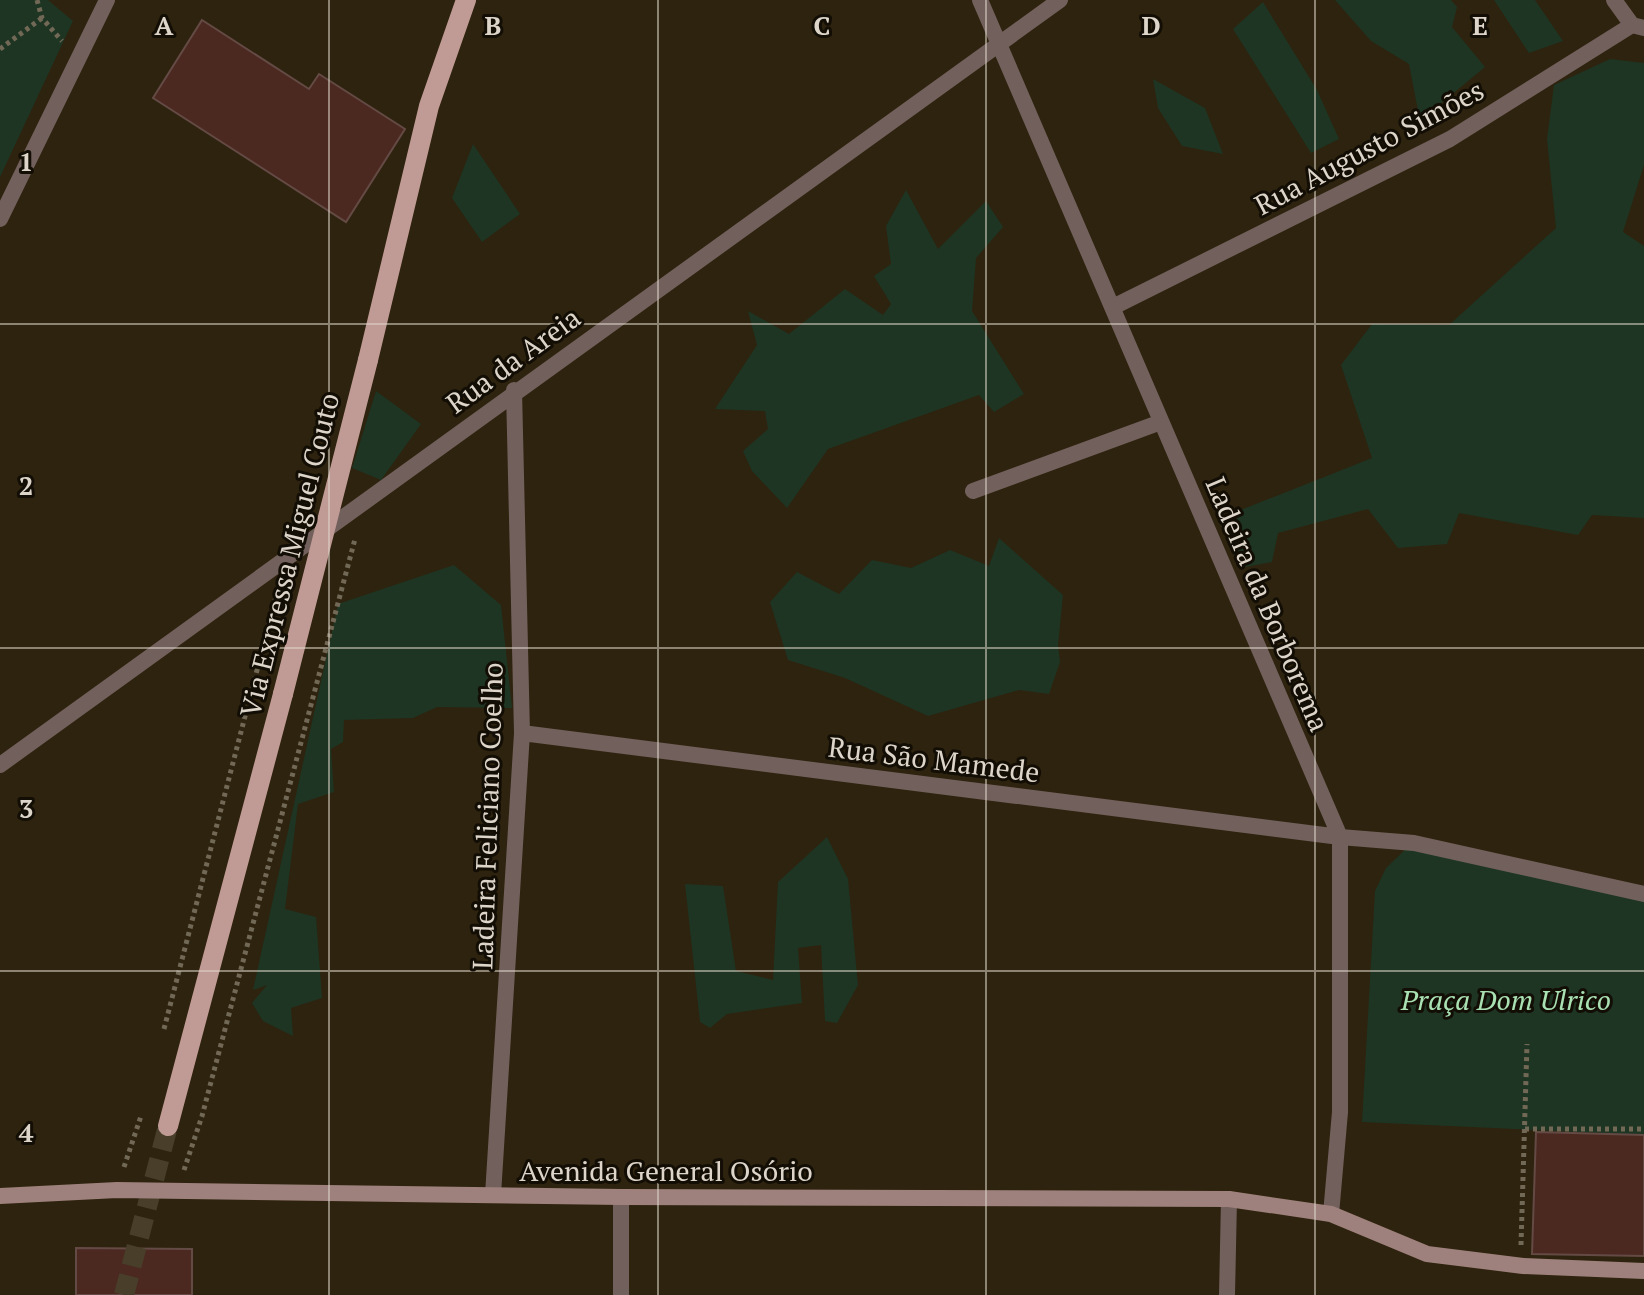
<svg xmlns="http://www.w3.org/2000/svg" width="1644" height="1295" font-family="'PT Serif',serif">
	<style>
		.green { fill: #1e3523 }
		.building { fill: #4c2920; stroke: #644a44; stroke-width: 2 }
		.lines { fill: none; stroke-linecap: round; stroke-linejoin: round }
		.primary-tunnel { stroke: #483e2a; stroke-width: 20; stroke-dasharray: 20 10; stroke-linecap: butt }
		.path { stroke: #726856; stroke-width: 5; stroke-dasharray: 4 4; stroke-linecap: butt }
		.pedestrian { stroke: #72605d; stroke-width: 16 }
		.minor { stroke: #72605d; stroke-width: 16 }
		.secondary { stroke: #9e817c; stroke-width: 16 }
		.primary { stroke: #c09a94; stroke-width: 20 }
		.primary-bridge { stroke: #c09a94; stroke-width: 20 }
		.grid { fill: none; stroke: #ddd5c9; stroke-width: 2; stroke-opacity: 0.55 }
		.labels { text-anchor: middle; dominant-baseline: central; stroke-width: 6; stroke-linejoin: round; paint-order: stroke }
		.street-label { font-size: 28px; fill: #ddd5c9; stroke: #120d05 }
		.park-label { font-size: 28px; font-style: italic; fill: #a9e1b3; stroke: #120d05 }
		.grid-label { font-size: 26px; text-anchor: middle; font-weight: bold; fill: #ddd5c9; stroke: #120d05; stroke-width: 6; stroke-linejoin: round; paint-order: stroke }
	</style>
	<rect width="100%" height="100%" fill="#2e230e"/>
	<path class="green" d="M0,0H48L73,21L0,177Z
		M1335,0H1451L1457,7L1452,27L1485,67L1420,121L1409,64L1371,41Z
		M1494,0H1535L1563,41L1529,53Z
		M1263,2L1317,90L1339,139L1311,153L1233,29Z
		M1610,59L1644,63V165L1623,232L1644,246V518L1592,515L1578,535L1459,513L1447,544L1398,548L1368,509L1278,533L1272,562L1240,568L1218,519L1372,458L1341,365L1372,324L1449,325L1556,228L1547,139L1554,85Z
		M1153,79L1205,108L1223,154L1182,146L1158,108Z
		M473,144L520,214L482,242L452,198Z
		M906,190L938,249L986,201L1003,227L976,258L972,311L1024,394L994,412L979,395L828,449L787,508L752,471L743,451L768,429L765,411L715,409L757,345L748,311L789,334L845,289L883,315L891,304L874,276L891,264L886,226Z
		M376,391L421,424L381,480L352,468Z
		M999,538L1063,595L1058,645L1060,662L1049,694L1019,690L928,716L845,678L788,660L770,602L797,572L839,594L872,560L911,568L950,550L989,566Z
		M454,565L501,605L512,708L437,707L413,718L344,720L343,742L331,749L334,792L298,804L285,909L316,917L322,998L291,1008L293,1036L263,1021L252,1003L267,985L253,990L338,604Z
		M827,837L848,879L858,985L837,1023L825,1021L821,945L798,948L802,1003L727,1014L710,1028L700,1022L685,884L723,886L736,971L773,980L778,882Z
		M1412,843L1644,895V1135L1362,1122L1375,891L1386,868Z"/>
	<path class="building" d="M202,20L309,89L319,74L405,129L346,222L153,98Z
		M1536,1132L1644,1135V1256L1532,1254Z
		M76,1248L192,1249V1295H76Z"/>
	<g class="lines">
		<path class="primary-tunnel" d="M124,1295L168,1126"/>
		<path class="path" d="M37,0L42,18L62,41
			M0,49L42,18
			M164,1029L277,593
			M1525,1129H1644
			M124,1167L141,1116
			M184,1170L202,1116L355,539
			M1521,1245L1527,1044"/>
		<path class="pedestrian" d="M0,219L107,0"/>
		<path class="minor" d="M980,0L1340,837V1112L1331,1214
			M1614,0L1632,25
			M1113,307L1450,139L1632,25L1644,28
			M973,491L1161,422
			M522,733L1340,837L1414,843L1644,894
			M0,765L1060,0
			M493,1195L522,733L514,390
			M621,1295V1197
			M1227,1295L1229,1199"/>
		<path class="secondary" d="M0,1196L117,1190L621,1197L1229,1199L1331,1214L1427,1254L1523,1266L1644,1271"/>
		<path class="primary" d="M368,360L429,106L466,0
			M168,1126L283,694"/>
		<path class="primary-bridge" d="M283,694L368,360"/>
	</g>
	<path class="grid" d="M329,0V1295M658,0V1295M986,0V1295M1315,0V1295M0,324H1644M0,648H1644M0,971H1644"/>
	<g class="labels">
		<g class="street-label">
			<text transform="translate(1369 147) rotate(-28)">Rua Augusto Simões</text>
			<text transform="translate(513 360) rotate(-36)">Rua da Areia</text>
			<text transform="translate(289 555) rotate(-76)">Via Expressa Miguel Couto</text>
			<text transform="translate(1268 604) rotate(67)">Ladeira da Borborema</text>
			<text transform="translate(934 759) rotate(7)">Rua São Mamede</text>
			<text transform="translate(487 816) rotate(-88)">Ladeira Feliciano Coelho</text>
			<text x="666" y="1170">Avenida General Osório</text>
		</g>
		<g class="park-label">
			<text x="1506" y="999">Praça Dom Ulrico</text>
		</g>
	</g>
	<g class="grid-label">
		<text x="164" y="35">A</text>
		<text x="493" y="35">B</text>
		<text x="822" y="35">C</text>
		<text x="1151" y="35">D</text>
		<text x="1480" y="35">E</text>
		<text x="26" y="171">1</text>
		<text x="26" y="495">2</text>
		<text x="26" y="818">3</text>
		<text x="26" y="1142">4</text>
	</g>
</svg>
